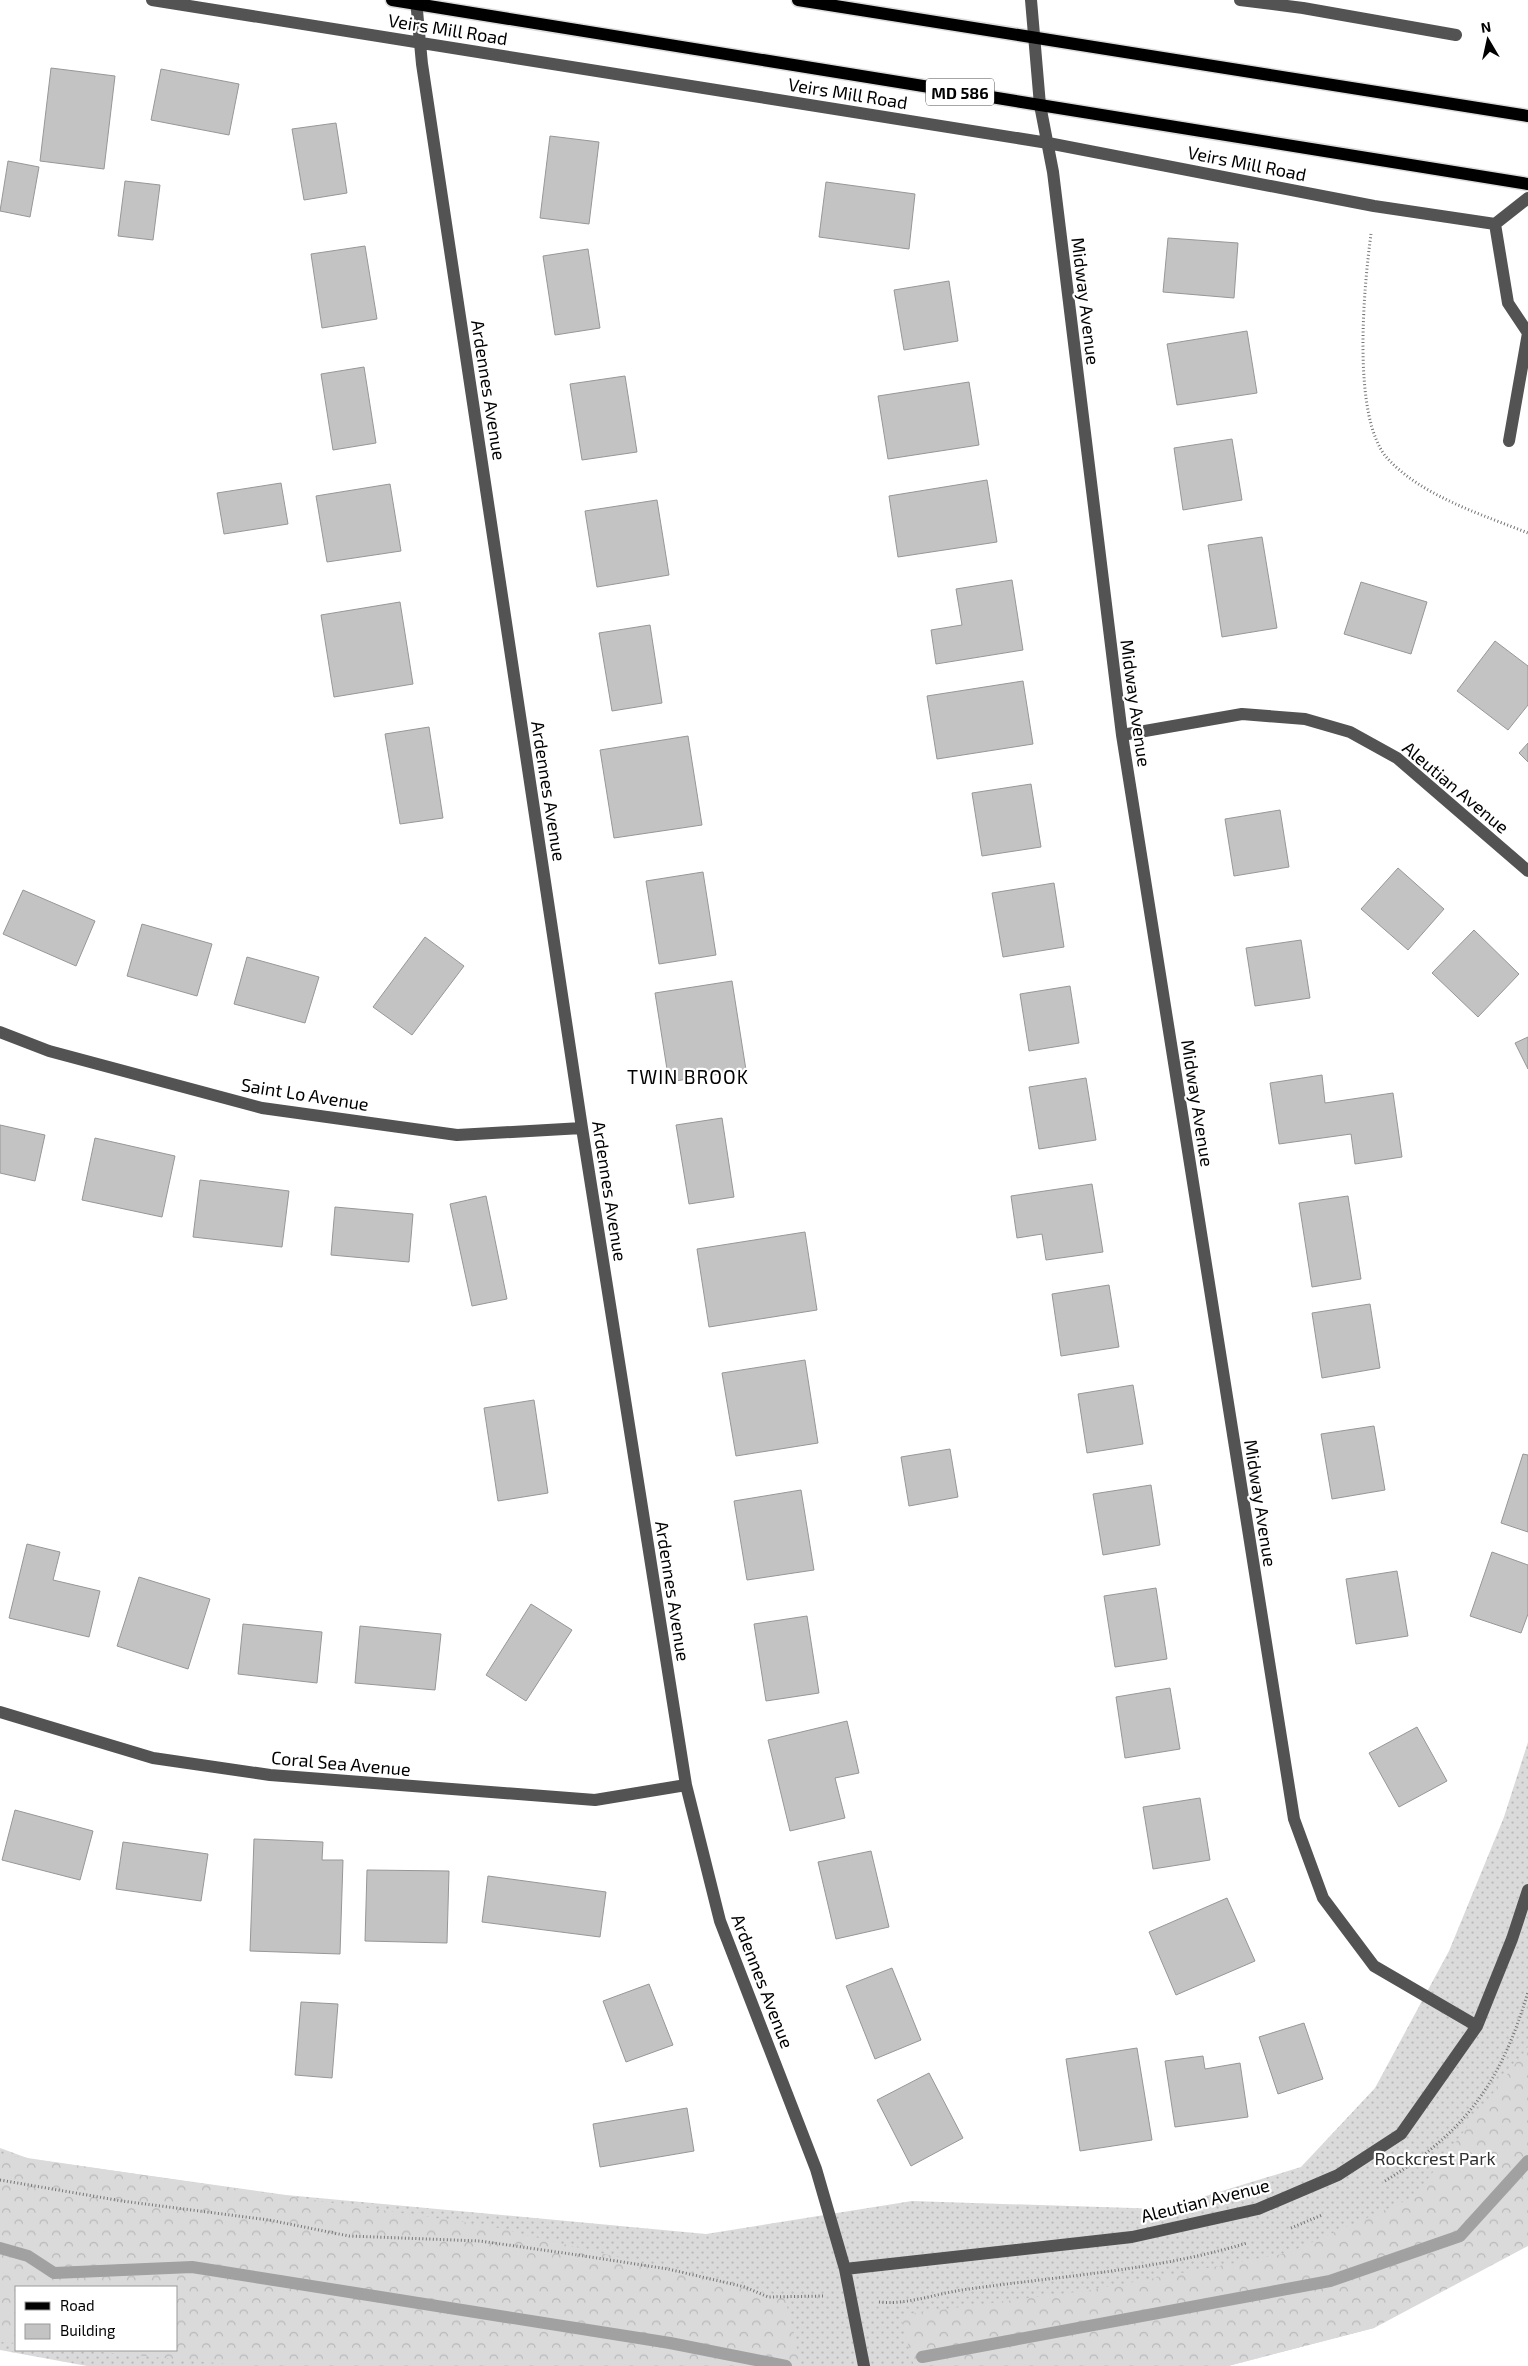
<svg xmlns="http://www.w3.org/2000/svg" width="1528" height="2366" font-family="'Exo 2',sans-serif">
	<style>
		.grass { fill: url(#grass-dots); fill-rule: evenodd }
		.forest { fill: url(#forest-crowns) }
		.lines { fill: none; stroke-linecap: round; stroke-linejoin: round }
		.stream { stroke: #a1a1a1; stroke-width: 12 }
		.building { fill: #c3c3c3; stroke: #979797 }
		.major-casing { stroke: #dbdbdb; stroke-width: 15 }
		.path { stroke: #757575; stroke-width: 3; stroke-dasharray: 1 2.5; stroke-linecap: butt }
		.minor { stroke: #535353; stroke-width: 12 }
		.major { stroke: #000; stroke-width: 12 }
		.labels { text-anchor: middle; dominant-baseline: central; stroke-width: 4.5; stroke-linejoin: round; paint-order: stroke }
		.shield { fill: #fff; stroke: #4c4c4c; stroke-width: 1 }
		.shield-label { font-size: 16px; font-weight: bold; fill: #000 }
		.street-label { font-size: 18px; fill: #000; stroke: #fff }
		.park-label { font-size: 18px; fill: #313131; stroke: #fff }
		.neighbourhood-label { font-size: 19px; letter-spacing: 1px; fill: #000; stroke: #fff }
	</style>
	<defs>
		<pattern id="grass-dots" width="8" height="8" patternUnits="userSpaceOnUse" patternTransform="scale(1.25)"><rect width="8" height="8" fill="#dadada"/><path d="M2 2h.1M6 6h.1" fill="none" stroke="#b9b9b9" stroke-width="1.8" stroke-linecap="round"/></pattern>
		<pattern id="forest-crowns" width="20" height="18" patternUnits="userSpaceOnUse" patternTransform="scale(1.25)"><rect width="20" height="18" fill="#dadada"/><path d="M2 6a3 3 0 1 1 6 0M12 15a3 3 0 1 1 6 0" fill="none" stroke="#b9b9b9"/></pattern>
	</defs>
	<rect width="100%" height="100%" fill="#fff"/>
	<path class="grass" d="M1528,1742V2201L1374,2328L1228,2366H87L0,2350V2148L30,2159L286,2195L706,2234L912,2201L1163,2209L1301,2167L1375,2088L1449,1951L1504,1817ZM16,2287H176V2350H16Z"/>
	<path class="forest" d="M1528,2047V2246L1374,2328L1228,2366H914L900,2315L1091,2290L1288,2253L1414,2197Z
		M0,2154L490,2226L785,2298L801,2366H249L81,2350H176V2287H16V2343L0,2342Z"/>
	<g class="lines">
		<path class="stream" d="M0,2248L28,2256L54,2273L192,2267L670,2343L786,2366
			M922,2357L1330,2281L1460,2236L1528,2161"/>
	</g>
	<path class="building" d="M51,68L115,76L104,169L40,161Z
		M161,69L239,84L229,135L151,120Z
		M336,123L347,193L304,200L292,129Z
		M550,136L599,142L589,224L540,218Z
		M8,161L39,167L30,217L0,211Z
		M125,181L160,185L153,240L118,236Z
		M826,182L915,194L909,249L819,237Z
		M1168,238L1238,243L1234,298L1163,292Z
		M365,246L377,319L322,328L311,254Z
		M588,249L600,328L555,335L543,256Z
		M949,281L958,341L904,350L894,290Z
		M1247,331L1257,393L1177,405L1167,344Z
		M364,367L376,443L333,450L321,374Z
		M625,376L637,452L582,460L570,384Z
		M969,382L979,445L888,459L878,396Z
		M1232,439L1242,500L1183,510L1174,448Z
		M987,480L997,542L898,557L889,496Z
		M281,483L288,524L224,534L217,493Z
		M390,484L401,551L327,562L316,496Z
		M657,500L669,575L597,587L585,511Z
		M1262,537L1277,628L1222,637L1208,545Z
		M1012,580L1023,650L936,664L931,630L962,625L956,589Z
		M1361,582L1427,602L1411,654L1344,634Z
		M400,602L413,684L334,697L321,615Z
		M650,625L662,703L612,711L599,633Z
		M1495,641L1528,666V705L1508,730L1457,691Z
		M1023,681L1033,744L937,759L927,696Z
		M429,727L443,818L400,824L385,734Z
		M688,736L702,825L614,838L600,750Z
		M1528,743V762L1519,753Z
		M1031,784L1041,847L982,856L972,793Z
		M1280,810L1289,867L1234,876L1225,819Z
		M1398,868L1444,909L1408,950L1361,909Z
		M703,872L716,955L659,964L646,881Z
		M1054,883L1064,947L1003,957L992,893Z
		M23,890L95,921L76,966L3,934Z
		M142,924L212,944L197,996L127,976Z
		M1474,930L1519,974L1478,1017L1432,973Z
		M425,937L464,966L412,1035L373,1007Z
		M1301,940L1310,998L1255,1006L1246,948Z
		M247,957L319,977L305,1023L234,1004Z
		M732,981L746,1070L669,1082L655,993Z
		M1070,986L1079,1043L1029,1051L1020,994Z
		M1528,1037V1069L1515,1043Z
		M1322,1075L1325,1103L1393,1093L1402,1157L1355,1164L1351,1134L1279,1144L1270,1083Z
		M1086,1078L1096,1140L1039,1149L1029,1087Z
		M722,1118L734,1197L689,1204L676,1125Z
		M0,1125L45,1135L35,1181L0,1173Z
		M95,1138L175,1156L162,1217L82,1200Z
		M200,1180L289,1191L282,1247L193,1237Z
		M1092,1184L1103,1252L1046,1260L1042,1234L1017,1238L1011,1196Z
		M486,1196L507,1299L472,1306L450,1204Z
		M1348,1196L1361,1279L1312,1287L1299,1203Z
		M335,1207L413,1214L409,1262L331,1255Z
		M805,1232L817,1310L709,1327L697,1249Z
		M1109,1285L1119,1347L1061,1356L1052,1294Z
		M1370,1304L1380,1368L1322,1378L1312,1313Z
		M805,1360L818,1443L736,1456L722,1373Z
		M1133,1385L1143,1444L1087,1453L1078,1394Z
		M534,1400L548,1493L498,1501L484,1408Z
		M1374,1426L1385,1490L1332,1499L1321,1434Z
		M950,1449L958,1497L909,1506L901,1457Z
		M1523,1454L1528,1455V1532L1501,1523Z
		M1151,1485L1160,1545L1103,1555L1093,1494Z
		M801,1490L814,1570L747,1580L734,1501Z
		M27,1544L60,1552L53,1580L100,1591L89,1637L9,1618Z
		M1492,1552L1528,1565V1614L1521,1633L1470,1616Z
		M1397,1571L1408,1636L1356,1644L1346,1579Z
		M139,1577L210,1599L188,1669L117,1646Z
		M1156,1588L1167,1659L1115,1667L1104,1596Z
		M531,1604L572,1630L526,1701L486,1675Z
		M807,1616L819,1693L766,1701L754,1624Z
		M243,1624L322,1632L317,1683L238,1674Z
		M360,1626L441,1634L435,1690L355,1683Z
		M1170,1688L1180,1749L1125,1758L1116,1697Z
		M847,1721L859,1773L835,1778L845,1818L790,1831L768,1740Z
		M1417,1727L1447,1781L1399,1807L1369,1753Z
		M1200,1798L1210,1860L1153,1869L1143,1807Z
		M15,1810L93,1831L80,1880L2,1860Z
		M254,1839L323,1842L322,1860H343L340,1954L250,1951Z
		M123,1842L208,1854L201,1901L116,1889Z
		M871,1851L889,1927L836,1939L818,1862Z
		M367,1870L449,1871L447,1943L365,1941Z
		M488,1876L606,1892L600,1937L482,1922Z
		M1227,1898L1255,1961L1176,1995L1149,1932Z
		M892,1968L921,2040L875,2059L846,1986Z
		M649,1984L673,2045L626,2062L603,2001Z
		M301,2002L338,2004L332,2078L295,2075Z
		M1304,2023L1323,2079L1278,2094L1259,2037Z
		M1137,2048L1152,2140L1080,2151L1066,2059Z
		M1203,2056L1205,2069L1240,2063L1248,2117L1175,2127L1165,2061Z
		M929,2073L963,2138L911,2166L877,2100Z
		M687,2108L694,2151L600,2167L593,2124Z"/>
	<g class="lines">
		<defs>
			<path id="major" d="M392,0L1528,184
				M798,0L1528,116"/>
		</defs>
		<use href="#major" class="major-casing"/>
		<path class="path" d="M1371,234C1364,286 1351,419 1388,459C1422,496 1483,515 1528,533
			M0,2180L122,2201L269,2220L349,2236L480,2241L571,2254L668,2269L745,2287L768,2297L823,2296
			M1385,2181C1466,2132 1501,2082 1528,1992
			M1291,2228L1322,2215
			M879,2302C907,2305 935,2294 962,2290C1058,2276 1155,2271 1247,2243"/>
		<path class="minor" d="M152,0L1048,143L1374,206L1495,224L1528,198
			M416,0L422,64L582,1128L686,1785L720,1921L816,2169L845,2269L864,2366
			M1031,0L1040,105L1053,172L1122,735L1294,1819L1323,1898L1374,1966L1477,2026
			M1240,0L1303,8L1456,35
			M1495,224L1508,303L1528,333L1509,441
			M1122,735L1242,714L1305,719L1350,732L1397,758L1528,871
			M0,1032L49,1051L262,1108L457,1135L582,1128
			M0,1712L153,1758L270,1775L595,1800L686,1785
			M845,2269L1132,2237L1258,2209L1338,2175L1401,2134L1477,2026L1512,1939L1528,1890"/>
		<use href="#major" class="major"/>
	</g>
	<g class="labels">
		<rect class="shield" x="926" y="78.5" width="68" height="27" rx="4"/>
		<g class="shield-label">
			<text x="960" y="92">MD 586</text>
		</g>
		<g class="street-label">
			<text transform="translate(448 29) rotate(9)">Veirs Mill Road</text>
			<text transform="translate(848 93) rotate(9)">Veirs Mill Road</text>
			<text transform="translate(1247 163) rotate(11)">Veirs Mill Road</text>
			<text transform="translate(1086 301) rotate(83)">Midway Avenue</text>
			<text transform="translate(489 390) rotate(81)">Ardennes Avenue</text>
			<text transform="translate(1136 703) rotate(82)">Midway Avenue</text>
			<text transform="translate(1456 787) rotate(40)">Aleutian Avenue</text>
			<text transform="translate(549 791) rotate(81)">Ardennes Avenue</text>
			<text transform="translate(305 1094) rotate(9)">Saint Lo Avenue</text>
			<text transform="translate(1198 1103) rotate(81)">Midway Avenue</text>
			<text transform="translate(610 1191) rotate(81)">Ardennes Avenue</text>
			<text transform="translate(1261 1503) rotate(81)">Midway Avenue</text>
			<text transform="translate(673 1591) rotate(81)">Ardennes Avenue</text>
			<text transform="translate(341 1763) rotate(5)">Coral Sea Avenue</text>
			<text transform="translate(763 1981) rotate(69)">Ardennes Avenue</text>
			<text transform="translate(1205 2200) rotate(-14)">Aleutian Avenue</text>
		</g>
		<g class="park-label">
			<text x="1435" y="2158">Rockcrest Park</text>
		</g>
		<g class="neighbourhood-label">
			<text x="688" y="1076">TWIN BROOK</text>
		</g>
	</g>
	<rect x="15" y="2286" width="162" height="65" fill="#ffffff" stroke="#999999"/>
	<rect x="25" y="2302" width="25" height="8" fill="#000000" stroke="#999999"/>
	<text x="60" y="2311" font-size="15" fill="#000000">Road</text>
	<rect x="25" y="2324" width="25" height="15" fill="#c3c3c3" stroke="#999999"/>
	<text x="60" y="2336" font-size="15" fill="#000000">Building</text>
	<g transform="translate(1488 40) rotate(351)" stroke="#ffffff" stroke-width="4" paint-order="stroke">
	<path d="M0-4L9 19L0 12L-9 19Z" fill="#000000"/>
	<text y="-8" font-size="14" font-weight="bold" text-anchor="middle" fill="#000000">N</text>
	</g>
</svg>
